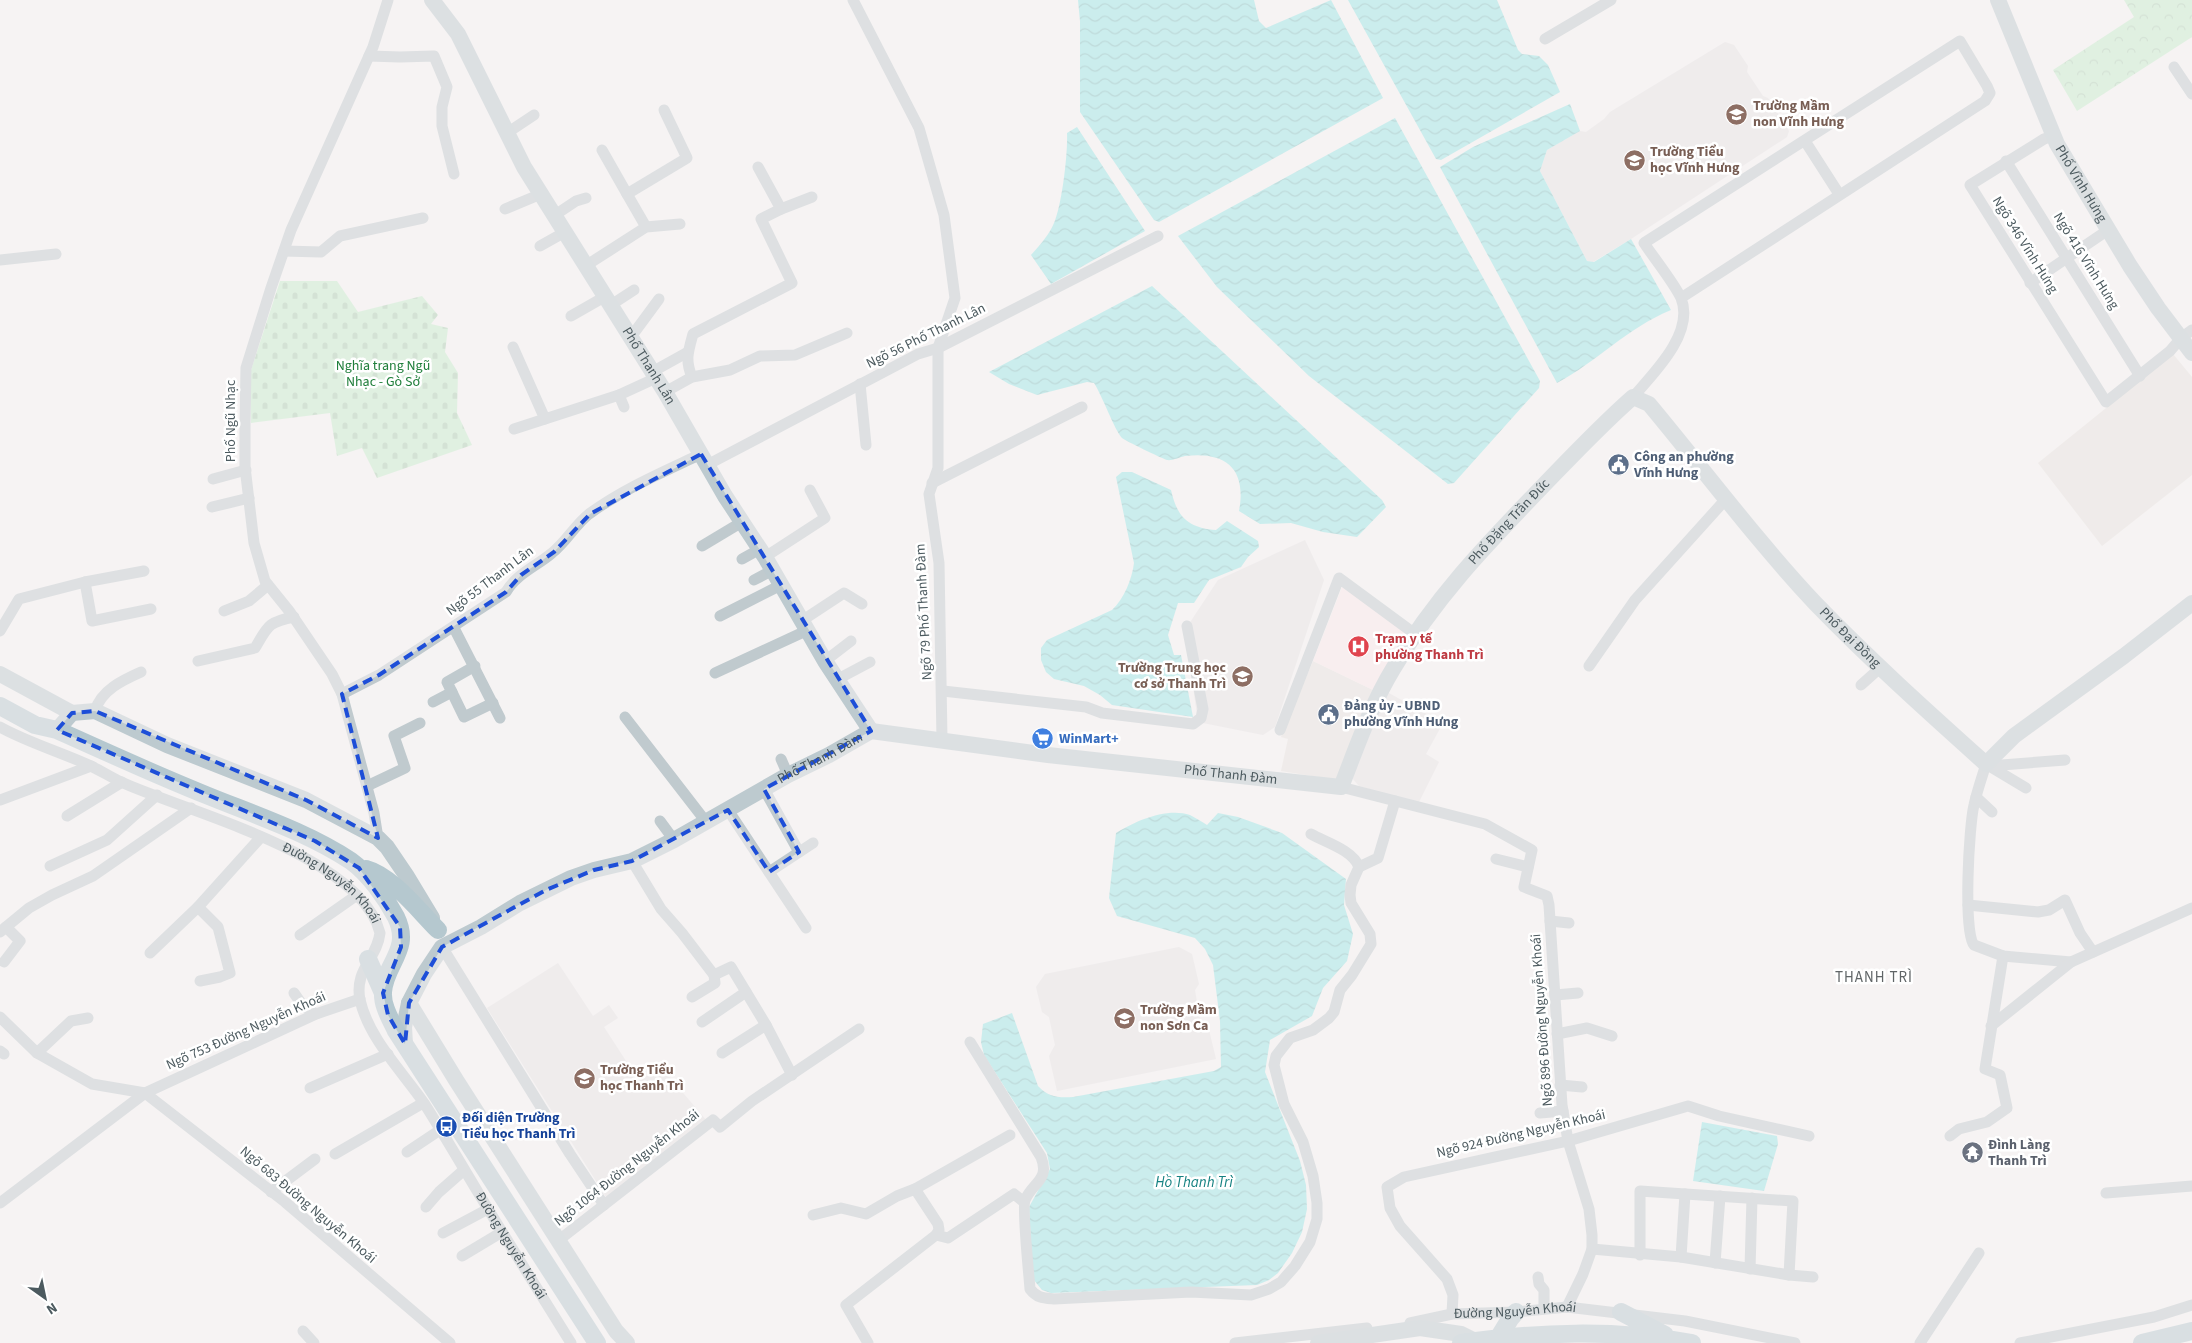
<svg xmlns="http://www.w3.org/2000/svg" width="2192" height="1343" font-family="'Source Sans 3',sans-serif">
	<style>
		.commercial { fill: #e7e3df }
		.education { fill: #e6e4e5 }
		.medical { fill: #fae8ea }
		.cemetery { fill: url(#cemetery-stones) }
		.park { fill: url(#park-crowns) }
		.water { fill: url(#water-waves) }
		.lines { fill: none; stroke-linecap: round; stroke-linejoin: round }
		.street { stroke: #c0cace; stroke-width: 11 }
		.secondary { stroke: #bdcacf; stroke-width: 16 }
		.primary { stroke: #b5c8cf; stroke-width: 18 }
		.marked { fill: none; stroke: #1d4ed8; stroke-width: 4; stroke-dasharray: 10 6; stroke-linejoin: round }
		.labels { text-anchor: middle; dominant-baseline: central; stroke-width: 5; stroke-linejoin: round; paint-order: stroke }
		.education-label { font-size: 14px; font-weight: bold; fill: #785e54; stroke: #fff; text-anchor: start }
		.street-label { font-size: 14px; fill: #4c5a5f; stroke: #fff }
		.park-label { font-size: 14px; fill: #1f7e3a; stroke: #fff }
		.service-label { font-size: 14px; font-weight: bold; fill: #4e5e75; stroke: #fff; text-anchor: start }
		.health-label { font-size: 14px; font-weight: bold; fill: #be3a42; stroke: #fff; text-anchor: start }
		.shop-label { font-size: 14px; font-weight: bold; fill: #366cbe; stroke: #fff; text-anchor: start }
		.transit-label { font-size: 14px; font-weight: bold; fill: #164399; stroke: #fff; text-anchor: start }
		.worship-label { font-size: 14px; font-weight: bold; fill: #5b616d; stroke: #fff; text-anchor: start }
		.neighbourhood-label { font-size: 15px; letter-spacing: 1px; fill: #606567; stroke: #fff }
		.water-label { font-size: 15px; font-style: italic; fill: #168282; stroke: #fff }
	</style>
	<defs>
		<pattern id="cemetery-stones" width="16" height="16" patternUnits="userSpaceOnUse" patternTransform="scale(1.25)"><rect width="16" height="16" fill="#c6eecd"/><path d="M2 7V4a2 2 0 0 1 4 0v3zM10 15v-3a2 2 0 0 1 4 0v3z" fill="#acceb2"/></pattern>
		<pattern id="park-crowns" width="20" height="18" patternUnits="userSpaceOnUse" patternTransform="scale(1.25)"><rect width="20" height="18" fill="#c6eecd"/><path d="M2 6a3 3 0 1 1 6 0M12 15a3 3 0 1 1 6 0" fill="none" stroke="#acceb2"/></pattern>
		<pattern id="water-waves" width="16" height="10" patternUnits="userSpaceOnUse" patternTransform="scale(1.25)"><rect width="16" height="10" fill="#97e7e7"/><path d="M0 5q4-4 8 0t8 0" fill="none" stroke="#7dbebe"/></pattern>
	</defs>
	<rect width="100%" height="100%" fill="#f5f3f3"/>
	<path class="commercial" d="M2173,354L2192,377V475L2102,546L2038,463Z
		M1313,661L1375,691L1336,780L1281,771L1288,739L1281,737Z"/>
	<path class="education" d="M1725,42L1734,45L1748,66L1747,72L1763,96L1768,98L1789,131L1787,137L1631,239L1593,262L1587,261L1540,171L1547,150L1580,131L1586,132L1604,119L1610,112Z
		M1305,540L1324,580L1275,727L1263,735L1198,722L1185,630L1218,580Z
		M1387,692L1443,723L1426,754L1439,762L1418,804L1359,786L1352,778Z
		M1179,947L1192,954L1199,984L1195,990L1200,1020L1208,1026L1216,1059L1057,1091L1049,1056L1055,1045L1049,1017L1042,1012L1036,987L1045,974Z
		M558,963L593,1016L609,1005L618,1018L604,1027L639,1081L661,1067L707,1121L606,1197L487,1008Z"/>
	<path class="medical" d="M1343,585L1408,634L1375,691L1313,661Z"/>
	<path class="cemetery" d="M280,281H337L358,312L422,296L438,315L431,324L448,328L445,352L458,373L457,413L472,445L377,478L362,448L337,456L330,413L251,423L250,373Z"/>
	<path class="park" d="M2124,0H2192V37L2077,111L2053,70L2134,17Z"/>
	<path class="water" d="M1078,0H1254L1259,21L1266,28L1331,0L1383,98L1159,222L1154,220L1080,112V21Z
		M1348,0H1497L1518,50L1522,54L1539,56L1548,65L1560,92L1441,160L1436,159Z
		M1570,104L1580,131L1547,150L1540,171L1587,261L1594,262L1631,239L1671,310C1627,328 1598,361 1557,383L1440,167L1473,147Z
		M1395,118L1540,381L1539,388L1454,483L1448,484L1309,376L1217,287L1178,236Z
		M1077,127L1145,231L1051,284L1031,255C1040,245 1049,235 1054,223C1062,205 1068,153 1067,133Z
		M1152,286L1382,500L1386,507L1357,537L1323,532L1291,523L1260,524L1239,511C1247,469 1226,451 1185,456C1180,457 1172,461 1167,460C1161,458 1126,441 1122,438C1115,431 1102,395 1094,383L1087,382L1037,395L1009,384L989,372Z
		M1122,472H1132L1171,490C1177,517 1188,528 1216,530L1227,521L1258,541L1259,547L1248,557L1241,567L1209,580L1194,603H1178L1168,635L1174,655H1181L1193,717L1112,705L1100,695L1084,686L1054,679L1046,672L1041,660V648L1047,640L1112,610C1124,599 1132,579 1134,563L1116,477Z
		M1218,813L1238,817L1282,833L1346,879L1344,905L1353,934L1347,961L1323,988L1312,1016L1270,1040L1265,1072L1300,1161L1306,1185L1307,1209L1302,1232L1292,1253L1278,1273L1269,1280L1257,1285L1051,1293L1042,1290L1033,1279L1029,1207L1050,1169L1047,1153L984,1055L981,1042L983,1024L1012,1013L1038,1086C1048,1097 1058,1098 1073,1097L1214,1071L1221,1067L1220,1021L1213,965L1205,949L1195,938L1117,916L1109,898L1116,833C1135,821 1167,807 1190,815C1196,818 1202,822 1207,825Z
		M1702,1122L1777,1136L1778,1144L1764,1191L1693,1181Z"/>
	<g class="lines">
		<g class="street">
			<path d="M853,0L919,128L944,215L955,298L938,348V468L929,494L939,563L942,740"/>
			<path d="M1545,39L1611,0"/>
			<path d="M369,56L400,57L434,56L447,87L442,107V126L454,174"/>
			<path d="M2174,67L2192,94"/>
			<path d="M507,133L534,115"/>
			<path d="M2053,136L2044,139L1970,185L2106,402L2170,351L2181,338L2192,330"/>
			<path d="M1805,141L1839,194"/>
			<path d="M602,150L627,194"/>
			<path d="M2006,161L2140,376"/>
			<path d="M505,209L541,194"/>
			<path d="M781,209L812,197"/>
			<path d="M555,215L576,201L586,198"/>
			<path d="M646,227L627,194L687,158L664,110"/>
			<path d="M540,246L565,232"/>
			<path d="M284,251L321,252L340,236L423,218"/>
			<path d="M0,260L56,254"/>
			<path d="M587,265L646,227L680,224"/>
			<path d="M2030,283L2108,230"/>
			<path d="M611,305L634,290"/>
			<path d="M571,316L606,296"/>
			<path d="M631,337L659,299"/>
			<path d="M513,347L545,419"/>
			<path d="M652,372L688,352"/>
			<path d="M692,377C685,360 688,352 693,334L792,283L761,219L781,209L758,167"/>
			<path d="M860,384L866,445"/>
			<path d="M665,392L692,377L730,370L760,356L795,355L847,333"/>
			<path d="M1633,397C1654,373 1695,333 1681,298C1674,283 1654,258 1644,243L1960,41L1987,86L1990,93L1985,101L1681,298"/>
			<path d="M624,407L619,395L656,378"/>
			<path d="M514,429L619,395"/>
			<path d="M707,465L918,354L938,348L1158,236"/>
			<path d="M213,479L246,470"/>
			<path d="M932,483L1082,407"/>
			<path d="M212,507L249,498"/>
			<path d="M702,546L742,522"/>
			<path d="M765,557L825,518L810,490"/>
			<path d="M742,559L760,549"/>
			<path d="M754,580L773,570"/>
			<path d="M85,582L92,621L151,609"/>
			<path d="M224,611L249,601L268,585"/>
			<path d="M720,616L781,585"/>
			<path d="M803,620L844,593L862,604"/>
			<path d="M454,628L500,718"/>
			<path d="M0,631L19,599L85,582L144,571"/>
			<path d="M198,661L255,648C268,626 268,622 294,617"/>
			<path d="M825,661L851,641"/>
			<path d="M475,666L447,682L464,717L493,703"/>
			<path d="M1589,666L1635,600L1726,499"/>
			<path d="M715,673L808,630"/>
			<path d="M838,679L870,662"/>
			<path d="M1861,685L1880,668"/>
			<path d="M943,691L1086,707L1102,713L1193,724L1201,718L1203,709L1187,626"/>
			<path d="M342,694L379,675L506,592C516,574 537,566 552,553C566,542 575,525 589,514C623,489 663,472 701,454"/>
			<path d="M433,702L452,692"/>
			<path d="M95,711C101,690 123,680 141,672"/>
			<path d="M625,717L707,823"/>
			<path id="s1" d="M0,727C29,743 61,752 91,766C101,771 111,777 121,782C187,812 361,855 380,933C377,959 354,969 360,1000C369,1039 402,1071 424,1103C443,1133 461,1164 479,1194C509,1244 540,1293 571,1343"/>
			<path d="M1280,730L1339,578L1415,634"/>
			<path d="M781,759L788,775"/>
			<path d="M1989,766L2065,760"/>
			<path d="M367,786L405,768L394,736L420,723"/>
			<path d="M1341,787L1485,824L1532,850L1524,887L1547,896L1549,905L1562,1105L1568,1141L1589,1209L1592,1235V1249L1583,1274L1567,1307"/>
			<path d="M2026,788L1986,764C1982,777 1977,791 1974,805C1969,825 1963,932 1974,945L2003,956L2071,962L2192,908"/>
			<path d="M764,789L799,852"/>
			<path d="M1976,797L1992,812"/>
			<path d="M0,800L91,766"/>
			<path d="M728,810L806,928"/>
			<path d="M67,816L122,782"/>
			<path d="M660,821L674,840"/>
			<path d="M378,838L374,813L342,694L332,674L290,612L265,581L254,543L245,467V425L246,368L271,288L291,230L373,47L388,0"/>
			<path d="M1496,859L1528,867"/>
			<path d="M632,861L661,909L682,933L714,975L715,983L692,997"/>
			<path d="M50,866L107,840L157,795"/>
			<path d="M1359,867L1378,858L1395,801"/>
			<path d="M769,872L813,843"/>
			<path d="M1968,905L2038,912L2049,910L2065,900L2080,933L2093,952"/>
			<path d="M198,907L218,927L230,973L220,977L200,981"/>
			<path d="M1550,921L1569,923"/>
			<path d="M0,932L29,908L52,895L93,876L191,808"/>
			<path d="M300,935L357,895"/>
			<path d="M442,947L570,1154L604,1205"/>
			<path d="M150,953L198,907L261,837"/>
			<path d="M4,962L20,941L6,927"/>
			<path d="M714,975L731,967L766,1025L792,1075"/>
			<path d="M294,993L303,1006L316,1014"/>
			<path d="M1555,995L1578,993"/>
			<path d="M0,1017L37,1053L92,1084L145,1093L285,1202L450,1343"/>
			<path d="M702,1022L746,992"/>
			<path d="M1991,1026L2071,962"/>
			<path d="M1557,1034L1587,1028L1612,1036"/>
			<path d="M970,1042L1041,1157C1050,1180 1033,1182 1025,1200C1022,1208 1029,1275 1030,1289C1037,1298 1043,1298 1054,1299L1191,1292L1251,1295L1269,1289L1281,1282L1295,1266L1310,1242L1317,1219V1203L1313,1176L1303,1142L1284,1104L1274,1065L1276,1056L1290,1038L1313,1030L1329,1018L1334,1012L1340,990L1352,975L1371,944L1370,934L1351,903L1350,895L1351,885L1359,867C1353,850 1325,842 1311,834"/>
			<path d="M0,1051L4,1054"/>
			<path d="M37,1053L71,1021L88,1018"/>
			<path d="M722,1053L766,1025"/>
			<path d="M1560,1085L1582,1087"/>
			<path d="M310,1088L388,1054"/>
			<path d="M1540,1113L1563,1111"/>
			<path d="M1950,1136L1959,1129L1987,1122L2007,1108L2000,1075L1985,1069L2003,956"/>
			<path d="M407,1152L440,1130"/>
			<path d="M335,1154L423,1103"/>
			<path d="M271,1192L315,1159"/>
			<path d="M2106,1193L2192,1186"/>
			<path d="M0,1203L145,1093L316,1014L360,999"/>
			<path d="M426,1207L439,1192L464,1170"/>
			<path d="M813,1215L841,1208L866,1214L897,1196L915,1189L1010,1135"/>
			<path d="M443,1233L488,1209"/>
			<path d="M936,1235L948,1238L1014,1194L1024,1202"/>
			<path d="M559,1240L713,1120L720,1127L752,1101L859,1029"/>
			<path d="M1592,1249L1681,1257L1789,1275L1813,1277"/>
			<path d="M1640,1255V1191L1793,1201L1789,1275"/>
			<path d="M462,1256L502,1232"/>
			<path d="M1681,1257L1685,1194"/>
			<path d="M1715,1263L1720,1196"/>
			<path d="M1750,1269L1752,1198"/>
			<path d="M1538,1277L1539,1284L1544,1290V1308"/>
			<path d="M1452,1314L1453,1295L1447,1279L1400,1226L1390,1208L1387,1187L1404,1177L1568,1141L1688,1106L1719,1116L1809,1136"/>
			<path id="s2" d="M1410,1323L1452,1314L1516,1312L1567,1307L1685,1321L1795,1343"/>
			<path d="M303,1331L314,1343"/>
			<path d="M868,1343L846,1305L936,1235L939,1230L938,1224L915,1189"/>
			<path d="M1235,1343L1367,1328"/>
			<path d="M1920,1343L1979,1253"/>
			<path d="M2020,1343L2154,1317L2192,1305"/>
		</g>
		<g class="secondary">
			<path id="s3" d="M432,0L458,34L524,167L665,392L725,496L765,557L825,661L871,731"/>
			<path id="s4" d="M1998,0L2057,144L2130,266L2158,308L2192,353"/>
			<path d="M0,674L72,713"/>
			<path d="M57,730L72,713L95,711L167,745L306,800L378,838L387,847L406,875L432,918"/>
			<path d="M409,1003L456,1080L616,1331L627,1343"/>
			<path id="s5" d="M405,1044L404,1027L409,1003L424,974L442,947L481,927L520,903L571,878L594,870L632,861L674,840L788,775L829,755L871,731L1048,755L1341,787C1356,749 1371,705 1393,669C1434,599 1485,546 1541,488C1571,457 1601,425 1633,397L1649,404C1704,470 1756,540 1815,603C1869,659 1928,712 1986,764L2014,736L2124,656L2192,603"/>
			<path d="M1318,1343L1420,1328L1461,1334L1475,1341"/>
		</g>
		<path class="primary" d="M0,706L35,725L57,730C106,752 156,775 206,795C255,815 307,832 351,861C369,874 386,898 396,917C412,950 385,963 383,992C382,1006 391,1020 396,1031L597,1343
			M366,869C392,876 419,911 438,930
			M368,959L383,993
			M1621,1312L1665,1335
			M1499,1337L1510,1319L1516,1312
			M1461,1343C1539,1332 1613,1329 1692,1343
			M2142,1343L2192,1331"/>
	</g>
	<path d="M0 0H2192V1343H0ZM701,454L871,731L764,789L799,852L769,872L728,810L632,861L594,870L546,890L442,947L409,1003L405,1044L388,1015L383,993L401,947L400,927L359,868L315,841L57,730L72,713L95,711L306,800L378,838L342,694L379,675L506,592L521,575L554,552L590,514Z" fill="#f5f3f3" fill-opacity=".55" fill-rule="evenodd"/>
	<path class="marked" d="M701,454L871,731L764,789L799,852L769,872L728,810L632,861L594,870L546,890L442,947L409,1003L405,1044L388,1015L383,993L401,947L400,927L359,868L315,841L57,730L72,713L95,711L306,800L378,838L342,694L379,675L506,592L521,575L554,552L590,514Z"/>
	<defs>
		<symbol id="school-disc" viewBox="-11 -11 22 22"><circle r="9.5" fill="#8d6e63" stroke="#fff"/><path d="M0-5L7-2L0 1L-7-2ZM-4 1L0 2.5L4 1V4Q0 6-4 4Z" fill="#fff"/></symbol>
		<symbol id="civic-disc" viewBox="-11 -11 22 22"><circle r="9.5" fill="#5c6f8a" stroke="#fff"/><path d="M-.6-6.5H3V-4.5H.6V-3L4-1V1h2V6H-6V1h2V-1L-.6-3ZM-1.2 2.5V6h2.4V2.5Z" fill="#fff"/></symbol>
		<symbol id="hospital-disc" viewBox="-11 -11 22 22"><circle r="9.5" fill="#e0444e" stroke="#fff"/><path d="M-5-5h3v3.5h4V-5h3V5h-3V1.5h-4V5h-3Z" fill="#fff"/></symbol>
		<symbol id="supermarket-disc" viewBox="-11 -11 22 22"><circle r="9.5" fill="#3f7fe0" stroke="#fff"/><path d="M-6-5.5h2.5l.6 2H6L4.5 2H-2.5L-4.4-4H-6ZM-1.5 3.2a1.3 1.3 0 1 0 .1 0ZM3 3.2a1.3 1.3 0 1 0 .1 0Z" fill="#fff"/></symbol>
		<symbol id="bus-disc" viewBox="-11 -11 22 22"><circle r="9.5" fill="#1a4fb4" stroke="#fff"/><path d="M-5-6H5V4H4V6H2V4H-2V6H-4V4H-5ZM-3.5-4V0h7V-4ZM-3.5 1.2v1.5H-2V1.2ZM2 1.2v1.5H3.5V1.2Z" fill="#fff"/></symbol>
		<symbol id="temple-disc" viewBox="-11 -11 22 22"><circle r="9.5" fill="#6b7280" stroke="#fff"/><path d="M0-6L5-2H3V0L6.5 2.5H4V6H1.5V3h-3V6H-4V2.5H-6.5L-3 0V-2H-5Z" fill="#fff"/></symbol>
	</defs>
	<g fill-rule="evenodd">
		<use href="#school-disc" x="1724" y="102" width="25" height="25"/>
		<use href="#school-disc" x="1622" y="148" width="25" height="25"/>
		<use href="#civic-disc" x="1606" y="452" width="25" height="25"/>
		<use href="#hospital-disc" x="1346" y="634" width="25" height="25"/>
		<use href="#school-disc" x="1230" y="664" width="25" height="25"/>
		<use href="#civic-disc" x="1316" y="702" width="25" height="25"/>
		<use href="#supermarket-disc" x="1030" y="726" width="25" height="25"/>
		<use href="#school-disc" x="1112" y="1006" width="25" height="25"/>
		<use href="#school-disc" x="572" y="1066" width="25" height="25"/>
		<use href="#bus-disc" x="434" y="1114" width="25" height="25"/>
		<use href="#temple-disc" x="1960" y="1140" width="25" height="25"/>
	</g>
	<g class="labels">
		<g class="education-label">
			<text x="1753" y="106">Trường Mầm<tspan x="1753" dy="16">non Vĩnh Hưng</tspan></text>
			<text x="1650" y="152">Trường Tiểu<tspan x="1650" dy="16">học Vĩnh Hưng</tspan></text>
			<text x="1226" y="668" text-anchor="end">Trường Trung học<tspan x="1226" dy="16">cơ sở Thanh Trì</tspan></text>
			<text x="1140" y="1010">Trường Mầm<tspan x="1140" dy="16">non Sơn Ca</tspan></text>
			<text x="600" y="1070">Trường Tiểu<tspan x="600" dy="16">học Thanh Trì</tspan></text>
		</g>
		<g class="street-label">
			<text stroke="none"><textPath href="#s4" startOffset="202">Phố Vĩnh Hưng</textPath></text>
			<text transform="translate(2025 245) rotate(58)">Ngõ 346 Vĩnh Hưng</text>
			<text transform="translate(2086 261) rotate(58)">Ngõ 416 Vĩnh Hưng</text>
			<text transform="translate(926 336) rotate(-26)">Ngõ 56 Phố Thanh Lân</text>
			<text stroke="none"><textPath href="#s3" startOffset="426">Phố Thanh Lân</textPath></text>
			<text transform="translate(231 421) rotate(-90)">Phố Ngũ Nhạc</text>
			<text stroke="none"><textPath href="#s5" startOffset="1379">Phố Đặng Trần Đức</textPath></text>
			<text transform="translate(490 581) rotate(-37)">Ngõ 55 Thanh Lân</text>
			<text transform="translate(924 612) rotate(-93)">Ngõ 79 Phố Thanh Đàm</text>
			<text stroke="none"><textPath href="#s5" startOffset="1881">Phố Đại Đồng</textPath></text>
			<text stroke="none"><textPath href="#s5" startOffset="531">Phố Thanh Đàm</textPath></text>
			<text stroke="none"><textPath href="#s5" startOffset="951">Phố Thanh Đàm</textPath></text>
			<text stroke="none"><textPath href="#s1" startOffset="369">Đường Nguyễn Khoái</textPath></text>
			<text transform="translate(1542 1020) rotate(-94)">Ngõ 896 Đường Nguyễn Khoái</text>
			<text transform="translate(246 1031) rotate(-24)">Ngõ 753 Đường Nguyễn Khoái</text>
			<text transform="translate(1521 1134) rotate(-13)">Ngõ 924 Đường Nguyễn Khoái</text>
			<text transform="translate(627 1168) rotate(-38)">Ngõ 1064 Đường Nguyễn Khoái</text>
			<text transform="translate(308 1205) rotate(40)">Ngõ 683 Đường Nguyễn Khoái</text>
			<text stroke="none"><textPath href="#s1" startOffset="802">Đường Nguyễn Khoái</textPath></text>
			<text stroke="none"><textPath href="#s2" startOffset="106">Đường Nguyễn Khoái</textPath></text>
		</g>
		<g class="park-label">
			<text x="383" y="366">Nghĩa trang Ngũ<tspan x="383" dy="16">Nhạc - Gò Sở</tspan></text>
		</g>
		<g class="service-label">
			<text x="1634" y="457">Công an phường<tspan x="1634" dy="16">Vĩnh Hưng</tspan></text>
			<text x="1344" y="706">Đảng ủy - UBND<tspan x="1344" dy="16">phường Vĩnh Hưng</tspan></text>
		</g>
		<g class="health-label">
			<text x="1375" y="639">Trạm y tế<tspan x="1375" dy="16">phường Thanh Trì</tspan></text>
		</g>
		<g class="shop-label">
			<text x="1059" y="739">WinMart+</text>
		</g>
		<g class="transit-label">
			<text x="462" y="1118">Đối diện Trường<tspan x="462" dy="16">Tiểu học Thanh Trì</tspan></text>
		</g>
		<g class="worship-label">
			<text x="1988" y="1145">Đình Làng<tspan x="1988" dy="16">Thanh Trì</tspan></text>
		</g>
		<g class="neighbourhood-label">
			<text x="1874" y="977">THANH TRÌ</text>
		</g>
		<g class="water-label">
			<text x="1194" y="1182">Hồ Thanh Trì</text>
		</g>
	</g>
	<g transform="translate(45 1298) rotate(147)" stroke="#ffffff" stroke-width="4" paint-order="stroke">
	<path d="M0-4L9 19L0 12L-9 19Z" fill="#4c5a5f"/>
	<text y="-8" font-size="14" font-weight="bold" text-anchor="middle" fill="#4c5a5f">N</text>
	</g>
</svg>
